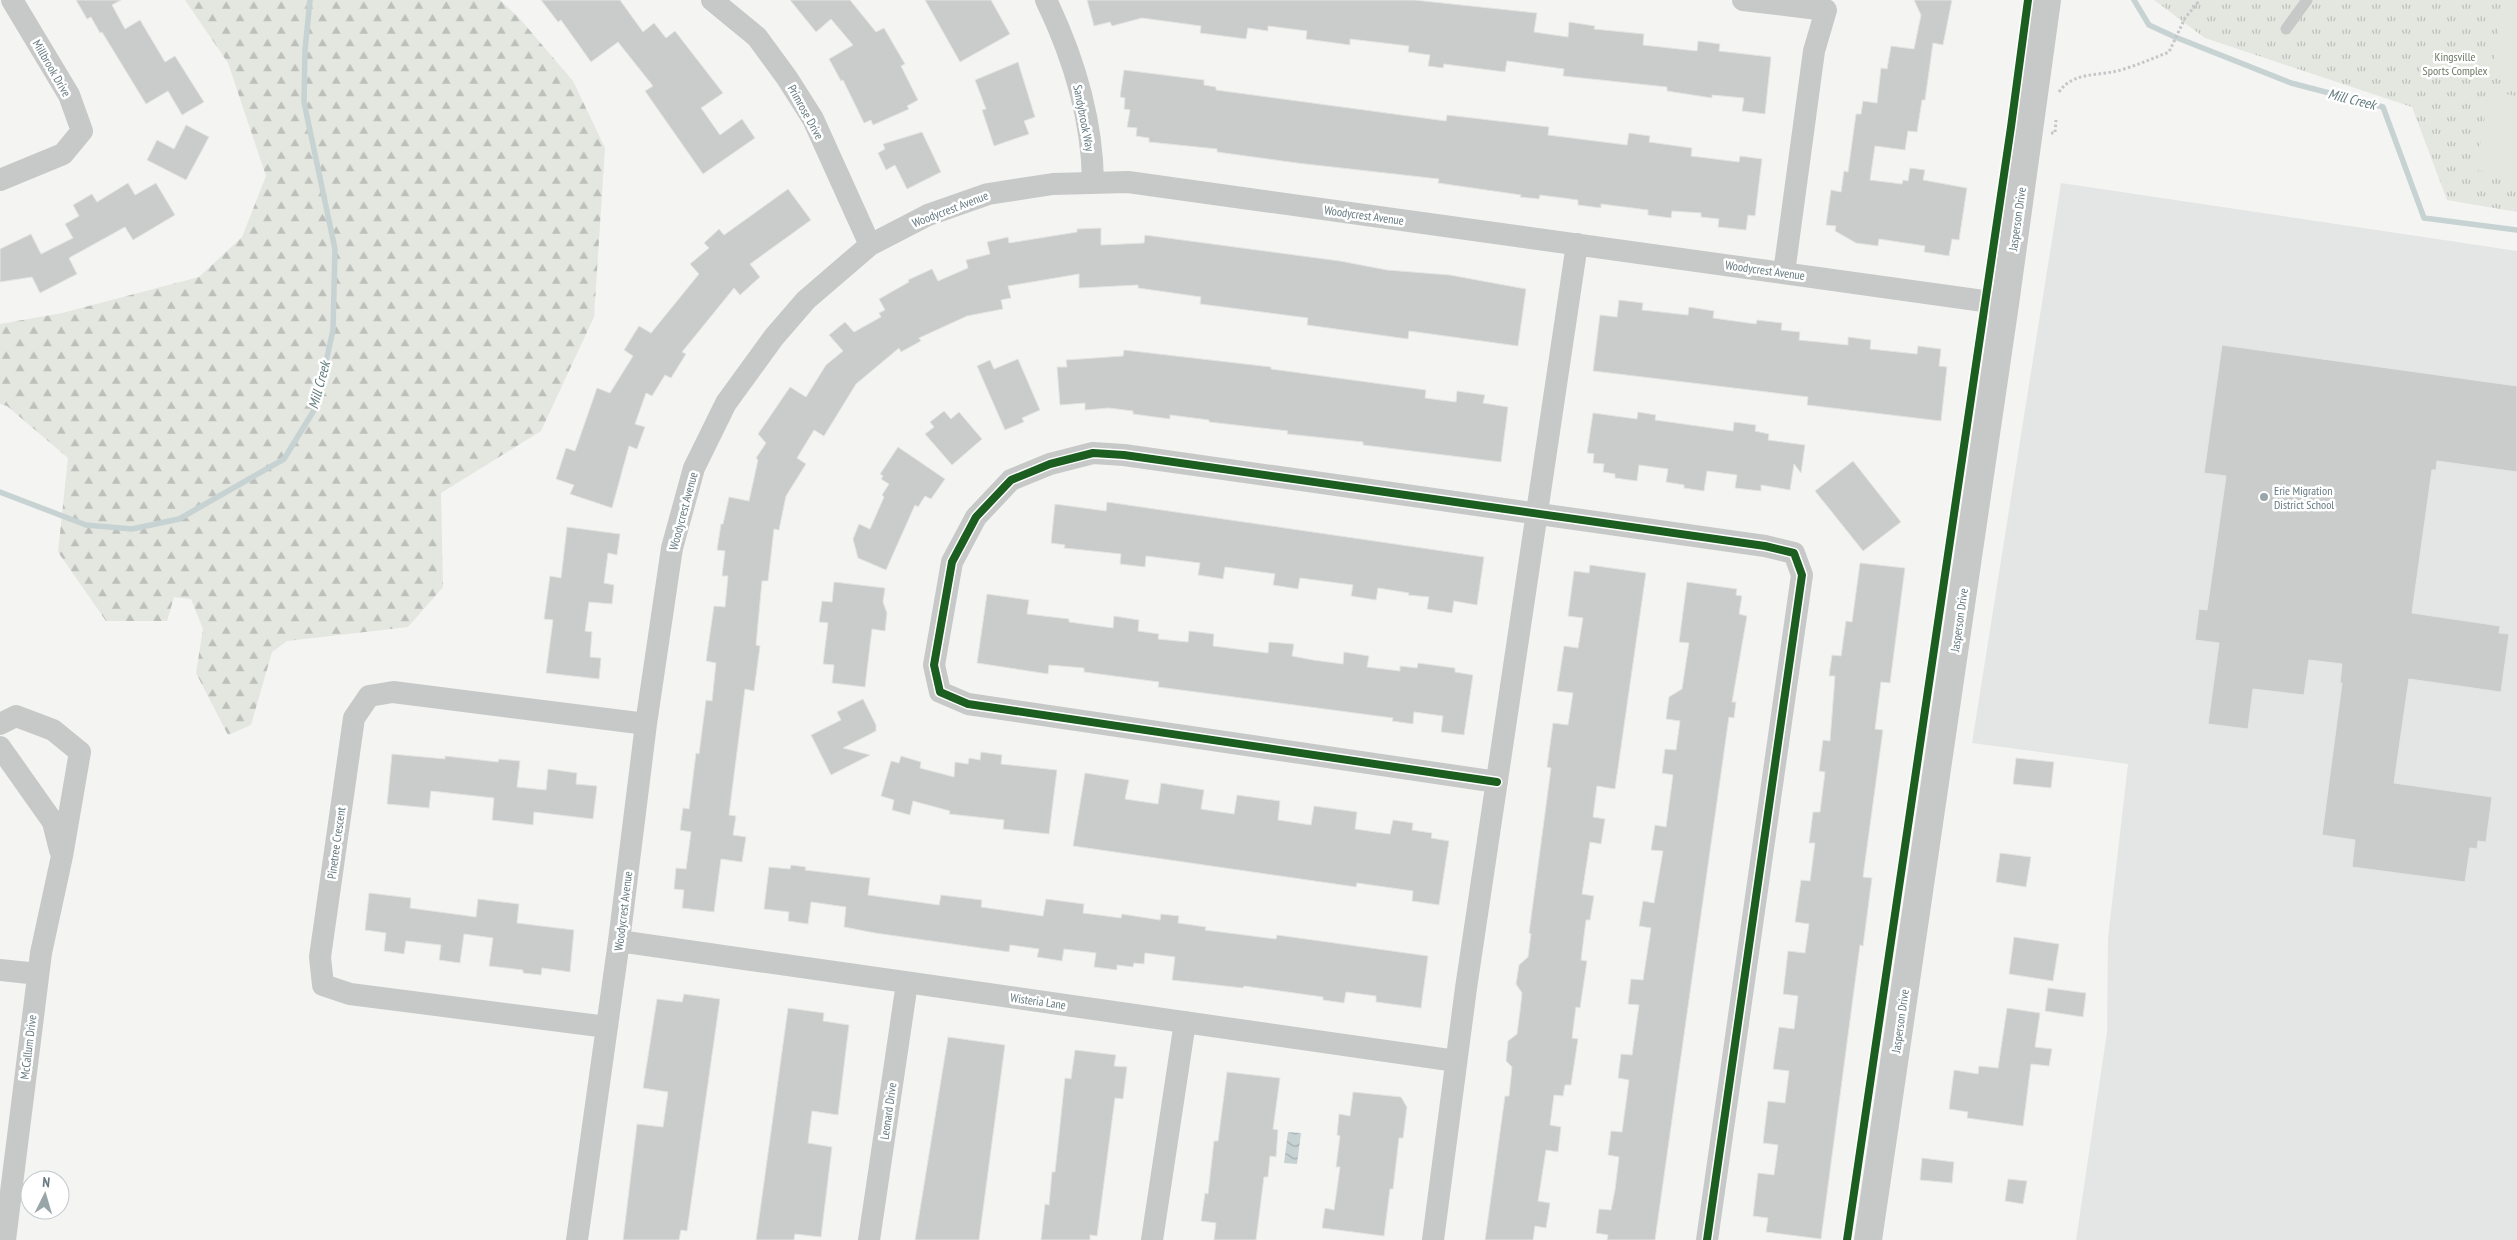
<svg xmlns="http://www.w3.org/2000/svg" width="2517" height="1240" font-family="'PT Sans Narrow',sans-serif">
	<style>
		.built { fill: #e4e5e5 }
		.forest { fill: url(#forest-firs) }
		.park { fill: url(#park-tufts) }
		.pitch { fill: #e4e6e0 }
		.water { fill: url(#water-waves) }
		.lines { fill: none; stroke-linecap: round; stroke-linejoin: round }
		.stream { stroke: #c7d2d3; stroke-width: 5.5 }
		.building { fill: #cacccc; stroke: #e4e4e3 }
		.path { stroke: #c4c6c7; stroke-width: 3; stroke-dasharray: 2.5 2.5; stroke-linecap: butt }
		.service { stroke: #c7c9c8; stroke-width: 11 }
		.minor { stroke: #c7c9c8; stroke-width: 22 }
		.tertiary { stroke: #c7c9c8; stroke-width: 28 }
		.cycleway-casing { stroke: #fff; stroke-width: 11 }
		.cycleway { stroke: #1b5e20; stroke-width: 8 }
		.poi-dot { fill: #98a5a9; stroke: #fff; stroke-width: 2 }
		.labels { text-anchor: middle; dominant-baseline: central; stroke-width: 5; stroke-linejoin: round; paint-order: stroke }
		.park-label { font-size: 12px; fill: #6d7865; stroke: #fff }
		.street-label { font-size: 12px; fill: #667a81; stroke: #fff }
		.poi-label { font-size: 12px; fill: #667a81; stroke: #fff; text-anchor: start }
		.water-label { font-size: 14px; font-style: italic; fill: #627b7e; stroke: #fff }
	</style>
	<defs>
		<pattern id="forest-firs" width="22" height="20" patternUnits="userSpaceOnUse" patternTransform="scale(1.25)"><rect width="22" height="20" fill="#e4e6e0"/><path d="M5 1l3.5 6h-7zM16 11l3.5 6h-7z" fill="#bdbfbb"/></pattern>
		<pattern id="park-tufts" width="24" height="20" patternUnits="userSpaceOnUse" patternTransform="scale(1.25)"><rect width="24" height="20" fill="#e4e6e0"/><path d="M3 7l-1-3M5 7V3M7 7l1-3M15 17l-1-3M17 17v-4M19 17l1-3" fill="none" stroke="#bdbfbb"/></pattern>
		<pattern id="water-waves" width="16" height="10" patternUnits="userSpaceOnUse" patternTransform="scale(1.25)"><rect width="16" height="10" fill="#c7d2d3"/><path d="M0 5q4-4 8 0t8 0" fill="none" stroke="#a5afb1"/></pattern>
	</defs>
	<rect width="100%" height="100%" fill="#f4f4f3"/>
	<path class="built" d="M2061,183L2517,251V1240H2076L2107,1032L2108,938L2128,764L1972,743Z"/>
	<path class="forest" d="M185,0H500L520,19L573,81L605,148L594,317L541,431L441,493L443,587L408,627L287,641L272,652L251,725L228,735L196,673L203,629L191,599L174,597L167,621H106L58,552L68,458L7,406L0,404V324L62,313L199,277L242,237L266,176L228,63Z"/>
	<path class="park" d="M2154,0H2517V212L2447,200L2412,107L2205,38Z"/>
	<path class="pitch" d="M2504,0H2517V81L2491,76Z
		M2489,91L2517,96V177L2476,170Z"/>
	<path class="water" d="M1288,1132L1301,1133L1297,1164L1284,1163Z"/>
	<g class="lines">
		<path class="stream" d="M2134,0L2149,25L2175,37L2291,83L2383,107L2424,218L2517,230
			M0,492L86,525L132,529L179,519L284,459L316,407L333,330L335,249L304,102L305,50L310,0"/>
	</g>
	<path class="building" d="M76,0H121L112,5L125,29L140,20L165,62L175,56L204,102L182,115L168,91L146,104L102,32L100,33L91,17L87,19Z
		M541,0H620L643,32L654,23L666,38L675,31L723,93L701,108L720,135L742,119L755,138L703,174L645,91L653,86L618,42L591,62L561,20L558,22Z
		M790,0H850L876,32L884,28L905,64L901,66L918,100L907,106L909,109L873,125L871,120L864,123L843,80L841,81L829,59L853,45L831,19L816,32Z
		M925,0H991L1010,34L960,62Z
		M1087,0H1414L1537,13L1534,32L1568,37L1569,22L1595,26L1594,29L1644,34L1643,45L1697,51L1698,41L1720,44L1719,51L1771,57L1765,114L1742,111L1744,98L1712,95V98L1667,91V87L1563,76L1564,69L1507,61L1505,72L1444,64L1443,68L1428,66L1430,55L1408,52L1409,46L1350,39V45L1306,39L1307,31L1268,26V31L1248,28L1246,39L1200,33L1201,26L1142,18L1112,26L1110,22L1094,26Z
		M1914,0H1952L1943,45L1933,43L1925,100H1922L1917,132L1908,131L1905,150L1875,146L1870,180L1902,184L1903,180L1908,181L1910,168L1925,170L1923,180L1967,188L1959,240L1952,239L1949,256L1924,252L1925,246L1879,239L1878,246L1856,243L1835,231L1836,226L1826,225L1831,190L1841,192L1844,171L1848,172L1856,114H1861L1863,101L1877,103L1881,68L1887,69L1891,46L1914,49L1921,15Z
		M1018,62L1035,117L1024,121L1029,134L994,146L982,110L986,109L975,80Z
		M1124,70L1204,80V85L1216,87V90L1446,121L1447,115L1549,127L1548,135L1627,145L1629,133L1650,136L1649,142L1692,148L1691,156L1739,162L1740,156L1762,159L1755,216L1748,215L1746,230L1718,227L1719,219L1701,217V213L1672,211L1671,218L1648,215V210L1601,204V208L1578,205V200L1540,195L1539,199L1520,197L1521,195L1438,183L1439,179L1297,163L1217,152V149L1149,142V138L1136,136L1137,128L1127,127L1130,110L1124,109L1125,98L1120,97Z
		M186,125L209,137L186,180L147,160L157,140L174,149Z
		M922,132L941,172L907,189L895,165L886,170L878,153L885,149L883,144Z
		M128,183L135,195L156,183L175,215L133,240L125,227L69,258L77,274L40,293L32,277L0,282V249L31,234L41,254L73,238L65,224L79,216L73,205L92,194L97,202Z
		M788,189L811,220L750,264L760,277L740,295L734,288L682,352L686,354L671,378L665,375L652,396L646,393L635,424L645,427L637,449L629,446L612,508L570,494L574,485L556,479L566,448L575,451L597,388L610,393L633,356L624,350L639,326L651,333L699,274L690,264L709,248L704,243L719,229L724,235Z
		M1101,228V245L1144,243L1145,235L1340,261L1387,270L1450,275L1526,289L1518,346L1409,331L1408,339L1307,325L1308,318L1200,304L1201,297L1138,288V285L1079,288V274L1008,286L1011,298L1001,300L1003,309L967,316L919,338L921,341L901,352L899,348L856,384L824,436L814,430L797,458L806,464L786,496L779,530L774,529L768,581H762L756,645L760,646L754,691L745,689L729,815L736,816L733,835L746,837L742,862L721,859L714,912L682,908L684,890L674,889L676,868L686,869L691,832L680,830L683,808L689,809L696,753L699,754L706,700L712,701L716,663L706,661L714,606L725,607L728,576H722L725,551L717,550L721,524H723L729,497L749,501L758,460L756,458L766,443L758,434L790,387L806,397L826,365L843,351L829,335L845,322L854,332L881,317L879,313L885,310L879,299L909,282L908,280L932,269L938,281L968,268L966,260L990,254L987,242L1008,237L1009,243L1077,232V229Z
		M1619,300L1643,303L1642,310L1688,315L1689,307L1714,311L1713,318L1756,324L1757,320L1782,323L1781,330L1800,332L1799,340L1848,345V337L1871,340L1870,349L1917,354L1918,346L1941,349L1939,366L1947,367L1941,421L1807,405L1808,397L1593,371L1600,315L1617,317Z
		M2222,345L2517,386V472L2437,461L2436,470H2432L2412,613L2500,626L2499,633L2509,634L2501,692L2409,679L2394,783L2492,797L2486,842L2478,841L2477,849L2470,848L2465,882L2352,867L2355,840L2322,835L2342,683H2340L2342,664L2309,660L2304,695L2253,689L2248,729L2208,724L2219,643L2195,640L2199,609L2207,610L2226,476L2204,473Z
		M1124,350L1271,367V369L1426,390L1425,398L1456,402L1457,391L1485,395L1483,403L1508,407L1501,462L1363,445V442L1287,434L1288,431L1209,422V420L1170,415V419L1133,414V411L1109,408L1085,410V403L1060,405L1057,367H1067L1066,360L1123,356Z
		M1018,359L1040,410L1022,418L1024,422L1005,430L977,366L990,360L994,369Z
		M944,411L951,419L959,412L982,439L952,465L925,434L934,427L930,422Z
		M1638,412L1656,415L1655,420L1733,431L1734,422L1756,425L1755,431L1769,434L1768,440L1805,445L1801,473L1794,464L1790,490L1761,485V491L1735,488L1737,475L1707,471L1704,491L1684,488V485L1666,482L1668,469L1639,465L1637,481L1615,478V474L1603,472L1604,464L1593,463L1594,454L1587,453L1593,413L1637,419Z
		M898,447L945,479L931,499L925,496L918,507L915,505L886,570L858,558L853,539L859,524L870,529L884,497L882,495L889,484L881,479L883,476L880,474Z
		M1853,461L1901,522L1863,551L1815,491Z
		M1107,502L1484,557L1477,605L1454,601L1452,613L1427,609L1429,597L1408,595L1409,593L1378,588L1376,600L1351,596L1353,585L1300,578L1298,589L1273,585L1275,574L1225,567L1223,579L1198,575L1200,563L1146,556L1145,567L1120,564L1121,554L1064,548L1065,545L1051,543L1055,504L1106,511Z
		M567,527L620,534L617,555L608,553L604,583L614,585L612,604L589,602L585,631L592,632L590,657L601,658L599,679L546,673L553,620L544,619L550,576L561,578Z
		M1860,563L1905,568L1890,683L1881,682L1875,729L1883,730L1863,877L1872,878L1863,946L1860,945L1821,1239L1766,1232L1768,1218L1753,1216L1758,1173L1774,1175L1778,1145L1763,1143L1768,1101L1785,1103L1789,1071L1773,1069L1779,1027L1794,1029L1798,996L1783,994L1788,951L1805,953L1809,924L1795,922L1801,880L1810,881L1815,843H1809L1813,812H1820L1825,772L1819,771L1823,740L1830,741L1835,676H1829L1832,655L1841,656L1846,621L1852,622Z
		M1590,565L1646,573L1615,789L1597,786L1593,817L1605,819L1601,844L1590,842L1582,894L1594,896L1590,920H1586L1581,960L1587,961L1580,1008L1576,1007L1572,1038L1578,1039L1571,1085H1565L1563,1096L1554,1095L1550,1125L1561,1127L1558,1152L1546,1150L1538,1201L1550,1203L1546,1228L1535,1226L1533,1240H1485L1505,1096H1509L1512,1067L1506,1061L1508,1041L1517,1034L1520,1011L1522,993L1516,984L1519,965L1528,957L1531,934L1529,933L1551,768L1547,767L1553,723L1568,725L1573,693L1557,691L1564,646L1578,648L1583,618L1568,616L1574,571L1589,573Z
		M834,582L885,588L883,602L887,613L885,631L872,629L865,687L832,683L834,665L823,664L828,623L819,622L822,601L832,602Z
		M1687,582L1737,589L1736,595L1742,596L1739,614L1747,616L1732,702H1736L1734,718L1729,717L1655,1240H1607L1608,1235L1596,1233L1599,1209L1611,1210L1615,1190L1619,1157L1608,1155L1611,1131L1622,1132L1629,1080L1618,1078L1621,1054L1632,1055L1639,1005L1628,1004L1631,979L1643,980L1651,928L1639,926L1643,901L1654,903L1663,851L1651,850L1655,825L1666,827L1673,775L1662,773L1665,749L1676,750L1680,721L1666,719L1669,697L1682,689L1689,643L1679,642Z
		M987,594L1029,600L1027,614L1069,619V622L1113,628L1114,616L1139,620L1138,631L1159,634L1158,639L1188,642L1189,631L1214,634L1213,646L1268,653L1269,642L1294,644L1292,656L1313,660L1343,664L1344,652L1369,656L1367,667L1400,671V666L1417,668L1418,663L1455,668V672L1473,675L1464,735L1441,732L1443,716L1414,712L1413,724L1392,721L1393,718L1158,687L1159,682L1084,672V668L1049,665L1048,674L977,663Z
		M863,699L876,725V731L843,748L870,755L831,775L811,735L841,720L837,712Z
		M981,752L1002,755L1001,764L1057,770L1049,834L1003,829L1004,820L949,814L950,811L913,801L910,815L892,810L894,800L881,796L891,761L899,763L901,756L921,762L920,768L954,777L955,762L968,764L969,758L980,760Z
		M392,754L445,759V756L498,762L499,759L520,761L517,787L546,790L548,769L577,773L576,784L597,786L593,819L534,812L533,825L492,820L494,798L431,791L429,808L387,804Z
		M2016,758L2054,762L2051,788L2013,784Z
		M1085,773L1129,780L1125,799L1158,804L1161,783L1204,790L1201,809L1234,814L1237,795L1280,801L1278,820L1311,825L1314,806L1357,812L1355,829L1390,834L1393,820L1413,823L1412,830L1432,833L1431,838L1449,841L1439,905L1412,901L1413,891L1357,883L1356,887L1073,846Z
		M2000,853L2031,857L2026,887L1996,882Z
		M791,865L806,867L805,870L870,878L868,895L939,905L941,895L982,900L981,907L1043,916L1046,899L1084,904L1083,913L1121,918L1122,914L1160,920L1161,914L1179,916L1178,923L1206,927L1205,930L1276,939L1277,935L1428,956L1421,1008L1376,1002V996L1346,992L1344,1003L1323,1000V997L1244,986L1243,988L1172,980L1175,957L1145,953L1144,964L1134,963L1133,967L1117,965V970L1094,967L1096,953L1064,949L1062,961L1037,957L1039,949L1010,945L1009,952L875,933L844,927L846,907L811,902L808,924L788,921L789,912L764,909L769,867L790,869Z
		M369,893L411,898L410,908L476,917L478,899L519,904L517,923L574,930L570,972L542,968L541,975L523,973V970L489,966L493,938L464,934L460,963L439,960L441,945L406,941L404,954L384,951L386,933L365,930Z
		M2014,937L2059,944L2053,981L2009,974Z
		M2048,988L2086,993L2083,1017L2045,1011Z
		M684,994L720,999L687,1231L681,1230L679,1240H623L637,1124L663,1127L668,1092L643,1088L657,999L682,1002Z
		M788,1008L824,1013L823,1021L849,1025L838,1115L812,1111L808,1143L832,1147L821,1237L795,1234L794,1240H756Z
		M2007,1008L2040,1013L2035,1047L2052,1049L2049,1066L2031,1064L2023,1126L1967,1118L1968,1112L1949,1109L1954,1070L1978,1074L1979,1066L1998,1068Z
		M948,1037L1005,1045L979,1240H915Z
		M1075,1050L1116,1055L1114,1066L1127,1067L1123,1099L1115,1098L1097,1236L1090,1235V1240H1041L1045,1204L1049,1205L1052,1172H1055L1065,1078L1071,1079Z
		M1227,1072L1280,1078L1273,1129L1278,1130L1276,1157L1270,1156L1268,1177H1264L1256,1240H1214L1216,1223L1201,1221L1205,1193L1208,1194L1214,1141H1218Z
		M1353,1092L1401,1097L1407,1107L1403,1138H1399L1393,1189H1390L1384,1236L1322,1228L1325,1208L1334,1210L1340,1167H1336L1340,1136L1337,1135L1339,1114L1350,1116Z
		M1922,1158L1954,1162L1952,1183L1920,1180Z
		M2008,1179L2027,1181L2023,1204L2005,1201Z"/>
	<g class="lines">
		<path class="path" d="M2059,92C2074,70 2102,77 2124,69C2140,64 2154,58 2169,52L2185,18L2200,0
			M2051,133H2055L2056,120"/>
		<path class="service" d="M2286,29L2307,0"/>
		<path class="minor" d="M712,0L757,37L787,78L813,119L870,245
			M1046,0C1073,56 1092,119 1093,181
			M1743,0L1826,10L1814,51L1784,273
			M0,180L63,154L82,131L69,95L12,0
			M0,724L16,716L53,730L80,752L62,856L41,953L5,1240
			M0,747L53,822L60,850
			M1497,782L968,704L940,692L934,665L952,562L976,517L1011,480L1050,464L1093,453L1124,455L1765,546L1794,553L1802,575L1707,1240
			M619,941L1456,1061
			M0,970L38,974
			M607,1027L350,994L323,985L320,957L354,718L369,696L393,692L646,724
			M577,1240L619,941L646,724L672,548L694,468L726,403L774,337L806,300L870,245L928,215L988,194L1053,184L1128,182L2005,304
			M869,1240L907,983
			M1152,1240L1185,1022
			M1433,1240L1466,988L1577,244"/>
		<path class="tertiary" d="M1868,1240L2005,304L2047,0"/>
		<defs>
			<path id="cycleway" d="M1497,782L968,704L940,692L934,665L952,562L976,517L1011,480L1050,464L1093,453L1124,455L1765,546L1794,553L1802,575L1707,1240
				M1847,1240L2011,127L2028,0"/>
		</defs>
		<use href="#cycleway" class="cycleway-casing"/>
		<use href="#cycleway" class="cycleway"/>
	</g>
	<circle class="poi-dot" cx="2264" cy="497" r="5"/>
	<g class="labels">
		<g class="park-label">
			<text x="2455" y="56">Kingsville<tspan x="2455" dy="14">Sports Complex</tspan></text>
		</g>
		<g class="street-label">
			<text transform="translate(52 68) rotate(60)">Millbrook Drive</text>
			<text transform="translate(806 112) rotate(61)">Primrose Drive</text>
			<text transform="translate(1084 118) rotate(79)">Sandybrook Way</text>
			<text transform="translate(950 209) rotate(-21)">Woodycrest Avenue</text>
			<text transform="translate(1364 215) rotate(8)">Woodycrest Avenue</text>
			<text transform="translate(2017 219) rotate(-82)">Jasperson Drive</text>
			<text transform="translate(1765 270) rotate(8)">Woodycrest Avenue</text>
			<text transform="translate(683 511) rotate(-75)">Woodycrest Avenue</text>
			<text transform="translate(1959 620) rotate(-82)">Jasperson Drive</text>
			<text transform="translate(336 843) rotate(-82)">Pinetree Crescent</text>
			<text transform="translate(623 911) rotate(-83)">Woodycrest Avenue</text>
			<text transform="translate(1038 1001) rotate(8)">Wisteria Lane</text>
			<text transform="translate(1900 1021) rotate(-82)">Jasperson Drive</text>
			<text transform="translate(28 1047) rotate(-83)">McCallum Drive</text>
			<text transform="translate(888 1111) rotate(-82)">Leonard Drive</text>
		</g>
		<g class="poi-label">
			<text x="2274" y="490">Erie Migration<tspan x="2274" dy="14">District School</tspan></text>
		</g>
		<g class="water-label">
			<text transform="translate(2352 99) rotate(14)">Mill Creek</text>
			<text transform="translate(319 385) rotate(-75)">Mill Creek</text>
		</g>
	</g>
	<g transform="translate(45 1195) rotate(5)"><circle r="24" fill="#ffffff" stroke="#c2cacd"/>
	<path d="M0-4L9 19L0 12L-9 19Z" fill="#98a5a9"/>
	<text y="-8" font-size="14" font-weight="bold" text-anchor="middle" fill="#667a81">N</text>
	</g>
</svg>
